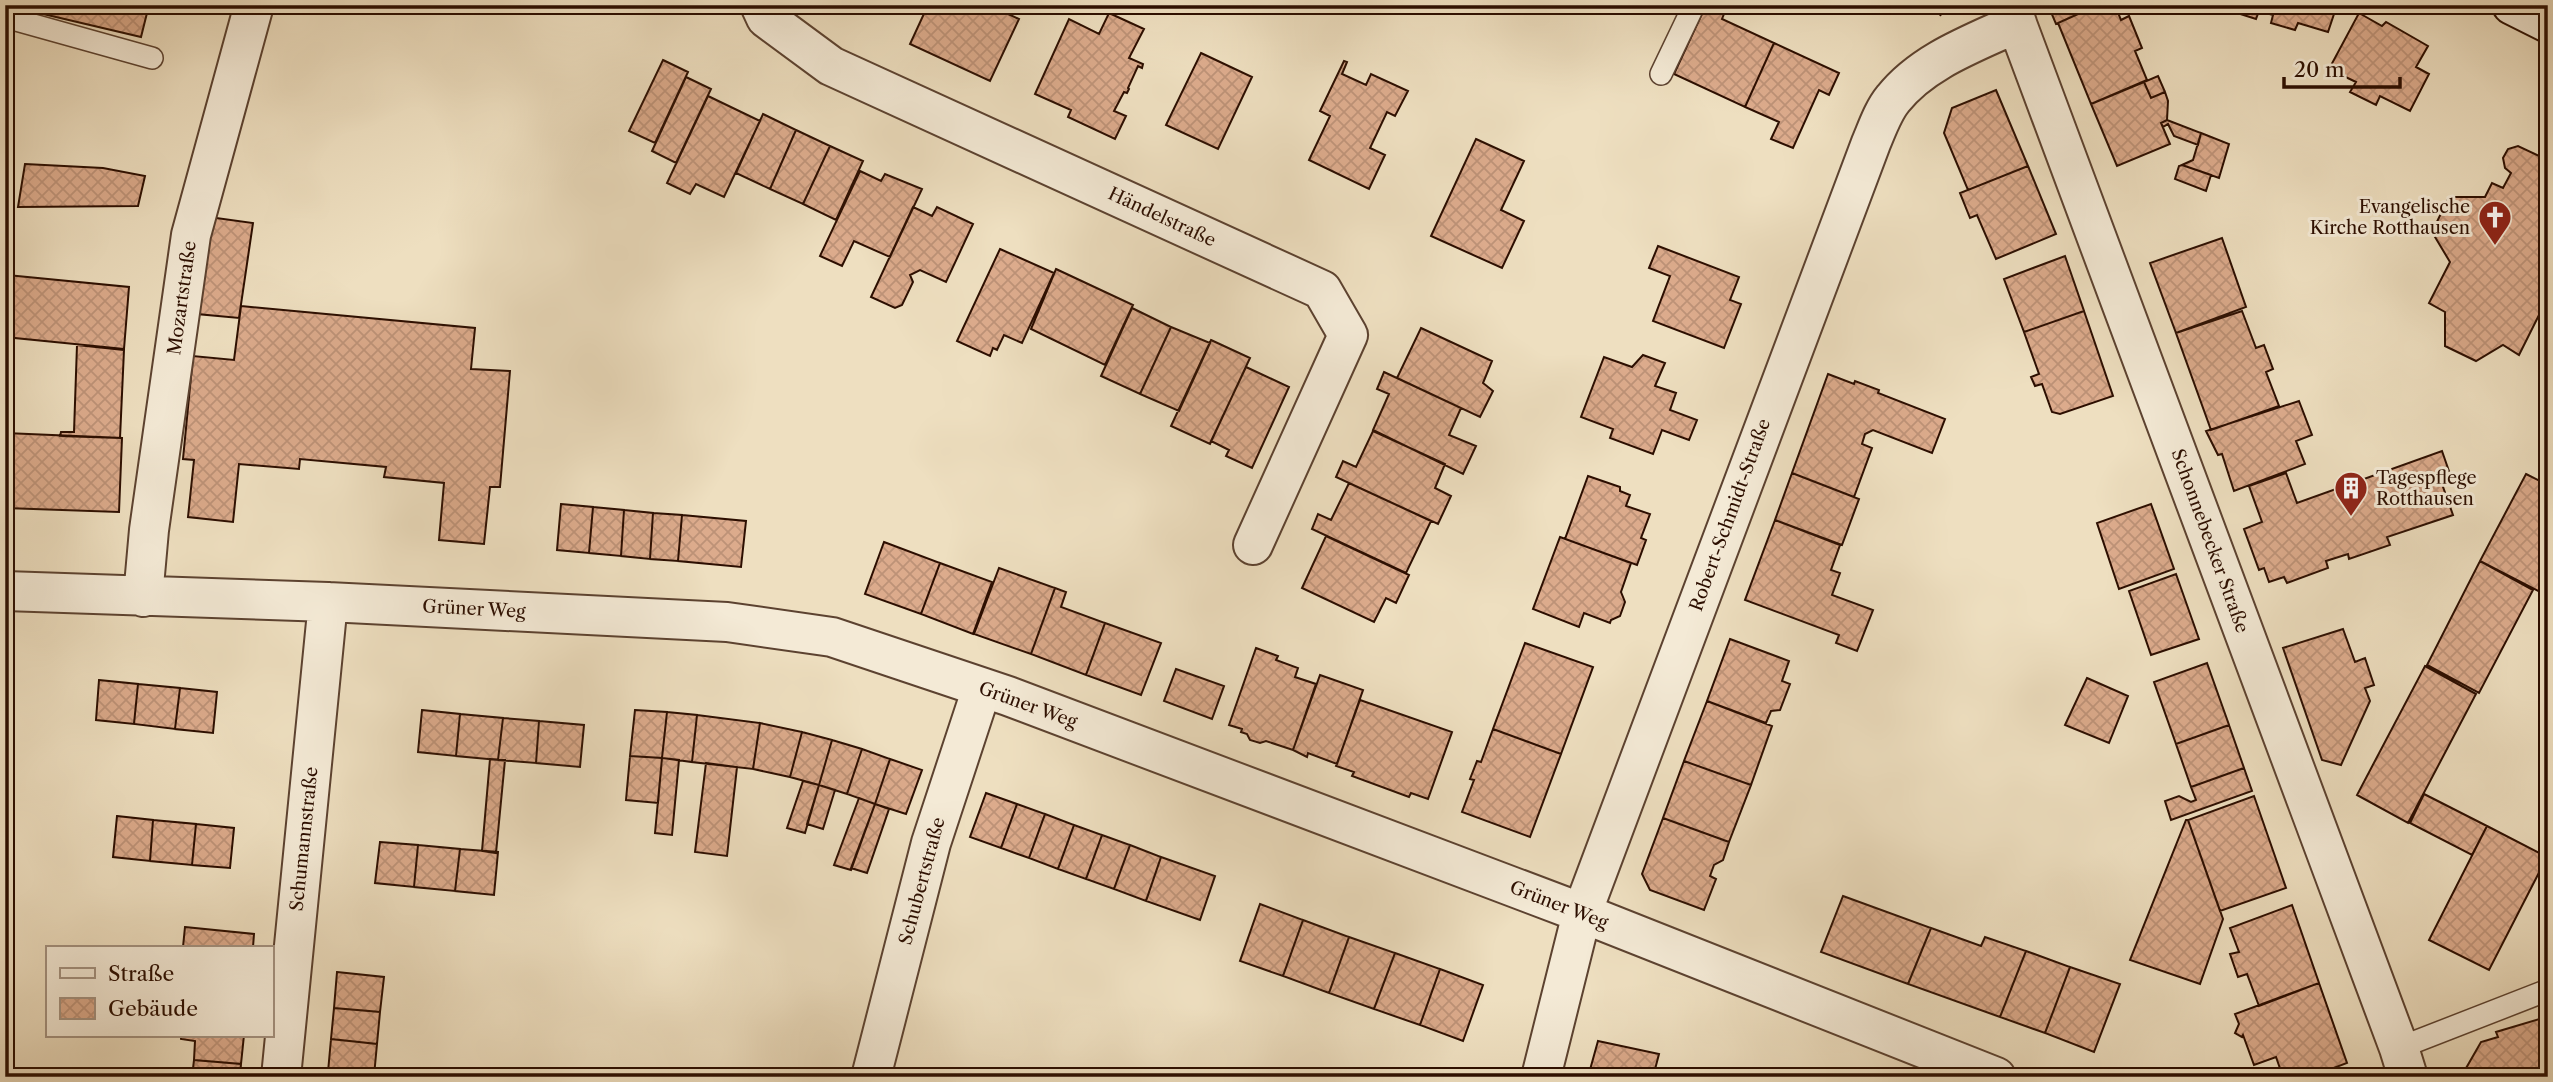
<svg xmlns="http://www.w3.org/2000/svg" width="2553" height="1082" font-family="'Libre Caslon Text',serif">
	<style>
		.building { fill: url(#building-cross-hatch); stroke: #2c0e00; stroke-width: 2 }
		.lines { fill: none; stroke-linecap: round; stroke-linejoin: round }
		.service-casing { stroke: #5c4230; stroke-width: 24 }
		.minor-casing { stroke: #5c4230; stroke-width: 42 }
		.secondary-casing { stroke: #2c0e00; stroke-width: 42 }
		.path { stroke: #2c0e00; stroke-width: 4.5; stroke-dasharray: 5 3.5; stroke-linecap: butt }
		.service { stroke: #f4ead6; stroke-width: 21 }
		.minor { stroke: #f4ead6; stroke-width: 38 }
		.secondary { stroke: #f4ead6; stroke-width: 38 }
		.labels { text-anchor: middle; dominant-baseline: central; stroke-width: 6; stroke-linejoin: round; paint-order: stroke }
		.poi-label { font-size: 18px; fill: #2c0e00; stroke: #f4ead6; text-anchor: end }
		.street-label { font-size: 18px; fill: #2c0e00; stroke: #f4ead6 }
	</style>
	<defs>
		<pattern id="building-cross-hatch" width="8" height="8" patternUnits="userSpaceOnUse" patternTransform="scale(1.75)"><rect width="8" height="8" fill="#dcab8c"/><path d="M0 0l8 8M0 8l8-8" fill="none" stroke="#bd9277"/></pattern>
	</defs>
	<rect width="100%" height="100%" fill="#eedfc0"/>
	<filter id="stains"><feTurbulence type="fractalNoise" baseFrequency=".00286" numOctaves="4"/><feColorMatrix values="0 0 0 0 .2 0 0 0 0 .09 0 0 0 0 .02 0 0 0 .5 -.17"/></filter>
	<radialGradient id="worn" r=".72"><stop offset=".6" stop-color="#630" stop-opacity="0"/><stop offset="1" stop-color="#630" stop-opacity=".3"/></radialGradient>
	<path class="building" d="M5,5H149L141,37Z
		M928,5H989L1019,19L990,81L910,44Z
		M1706,5H1719L1726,9L1722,19L1774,43L1745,107L1674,74Z
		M2048,5H2098L2056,24Z
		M2098,5H2115L2121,20L2129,16L2142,48L2135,51L2147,80L2091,104L2058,23Z
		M2232,5H2337L2328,32L2298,23L2295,30L2271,23L2273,15L2259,11L2256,19L2231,11Z
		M1109,13L1144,29L1129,58L1143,64L1142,68L1138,66L1128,88L1129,89L1127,93L1124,92L1114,111L1126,116L1115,139L1068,117L1071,110L1035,94L1069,19L1099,34Z
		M2359,13L2382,26L2386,22L2428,46L2416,67L2429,74L2410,111L2380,96L2376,105L2350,92L2356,82L2329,69Z
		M1774,43L1839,73L1829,95L1819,90L1793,148L1771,139L1779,122L1745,107Z
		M1201,53L1252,77L1218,149L1166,125Z
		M663,60L688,72L655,143L629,131Z
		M1344,61L1347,62L1342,74L1366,85L1371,74L1408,91L1395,116L1387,112L1370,148L1385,155L1369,189L1309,160L1330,116L1320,111Z
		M2158,76L2165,92L2151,98L2144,82Z
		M686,77L711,89L676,163L652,151Z
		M2144,82L2151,98L2165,92L2168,101L2167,120L2161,123L2170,144L2117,166L2091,104Z
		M1996,90L2028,166L1968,190L1944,133L1952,108Z
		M708,96L760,121L724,197L696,184L690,194L667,183Z
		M763,114L796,130L770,189L736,173Z
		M2167,120L2201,133L2198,145L2174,136L2168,124L2163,127L2161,123Z
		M796,130L830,146L803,204L770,189Z
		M2201,133L2229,144L2219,178L2182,165L2193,160Z
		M1476,139L1524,161L1501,210L1524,221L1502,268L1431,236Z
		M2545,145L2548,147V311H2541L2519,355L2503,345L2476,361L2445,346V312L2429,303L2450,262L2432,232L2449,197H2485L2492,183L2503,188L2511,173L2505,168L2503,158L2508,149L2518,146L2539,156Z
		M830,146L863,161L836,220L803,204Z
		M25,164L103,168L145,176L138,206L18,207Z
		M2182,165L2211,175L2206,191L2175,179L2179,166Z
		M2028,166L2056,234L1996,259L1977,215L1970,218L1960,193Z
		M860,171L881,181L885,174L922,189L890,257L854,241L842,266L820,256Z
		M913,207L932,216L937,207L973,224L946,282L920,270L910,275L913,282L902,305L895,308L871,297Z
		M209,217L253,223L239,318L197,314Z
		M2222,238L2246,307L2176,333L2150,263Z
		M1658,246L1739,277L1730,300L1741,304L1724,348L1653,321L1670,276L1649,268Z
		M1000,249L1054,273L1022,343L1004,335L997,350L993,348L990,356L957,341Z
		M2065,256L2084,311L2024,332L2004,279Z
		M1056,269L1133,305L1105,365L1031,329Z
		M7,275L129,287L124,349L5,337Z
		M241,306L475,328L471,369L510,371L500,487H490L484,544L439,540L444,483L384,477L386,467L300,459L299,469L239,464L233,522L188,517L194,460L183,459L193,356L234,360Z
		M1132,308L1171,327L1140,394L1101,376Z
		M2084,311L2113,396L2060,414L2052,412L2042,384L2035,386L2031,377L2039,374L2024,332Z
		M2242,311L2256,348L2264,345L2273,369L2266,372L2279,406L2211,430L2176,333Z
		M1171,327L1210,343L1179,411L1140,394Z
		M1421,328L1492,361L1483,383L1493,391L1480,417L1397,378Z
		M1211,340L1250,358L1210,444L1171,426Z
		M77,345L124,350L120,438L60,436L61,432H74Z
		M1643,355L1665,363L1655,386L1676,393L1670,410L1697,420L1689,440L1662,430L1653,454L1610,438L1613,429L1581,417L1604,357L1632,367Z
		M1246,367L1289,387L1252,468L1226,456L1229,450L1211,441Z
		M1384,372L1461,408L1449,435L1476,446L1463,474L1373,430L1389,394L1377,389Z
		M1828,374L1854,384L1855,381L1879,390L1878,393L1945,419L1932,453L1873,430L1865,434L1862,444L1872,448L1854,497L1792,473Z
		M2299,401L2312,435L2296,441L2305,464L2234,491L2222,454L2218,455L2206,431Z
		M1373,431L1445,464L1435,488L1451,496L1438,524L1336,477L1343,461L1356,467Z
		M5,433L122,438L119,512L5,508Z
		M2442,451L2452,480L2442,484L2453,515L2387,537L2390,545L2349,559L2348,554L2326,561L2328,568L2287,583L2284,577L2269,582L2264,568L2259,570L2244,529L2262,522L2249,486L2286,473L2297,503Z
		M1792,473L1859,499L1842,545L1775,520Z
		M2526,474L2548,485V596L2480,561Z
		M1588,476L1620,487V491L1630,495L1626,506L1650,514L1641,538L1646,540L1637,565L1565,539Z
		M1349,483L1431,521L1406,573L1312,529L1318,514L1331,520Z
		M561,504L593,507L589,553L557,550Z
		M2151,504L2174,569L2119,589L2097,523Z
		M593,507L624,510L621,556L589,553Z
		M624,510L653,513L650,559L621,556Z
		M653,513L682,515L678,561L650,559Z
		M682,515L746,521L741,567L678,561Z
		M1775,520L1840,545L1831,570L1840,573L1832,595L1873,610L1857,651L1836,643L1839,635L1745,600Z
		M1326,536L1409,575L1396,603L1386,598L1374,622L1302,588Z
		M1560,537L1631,563L1621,592L1625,602L1620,616L1611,620L1610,623L1584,613L1579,627L1533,609Z
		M884,542L940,563L921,614L865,594Z
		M2480,561L2533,590L2479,693L2427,665Z
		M940,563L992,582L973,634L921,614Z
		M999,568L1055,588L1031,654L974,634Z
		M2176,574L2199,639L2151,655L2129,591Z
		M1055,588L1066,592L1061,607L1105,623L1086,675L1031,654Z
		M1105,623L1161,643L1141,695L1086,675Z
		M2343,629L2355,662L2365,658L2374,685L2365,688L2370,701L2341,765L2322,760L2283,648Z
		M1730,639L1789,661L1782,681L1790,684L1780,710L1771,711L1766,723L1707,701Z
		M1525,643L1593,667L1561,754L1493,729Z
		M1256,648L1278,656L1276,660L1298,668L1295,677L1316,684L1293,750L1266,741L1260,743L1250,740L1247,734L1241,732L1242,729L1229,725Z
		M2207,663L2229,725L2176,744L2154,682Z
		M2425,666L2476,694L2408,823L2357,795Z
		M1176,669L1224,686L1212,719L1164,701Z
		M1320,675L1363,690L1337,764L1308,753L1307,757L1293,750Z
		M2087,678L2128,696L2109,743L2065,725Z
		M99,680L138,684L134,724L96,720Z
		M138,684L180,688L175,729L134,724Z
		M180,688L217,692L213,733L175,729Z
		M1360,700L1452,732L1428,799L1411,793L1409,797L1352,776L1354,772L1336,766Z
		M1707,701L1772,726L1751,785L1684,761Z
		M422,710L460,714L456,756L418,752Z
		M635,710L667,712L662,758L630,756Z
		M667,712L697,715L692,762L662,758Z
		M460,714L503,718L498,760L456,756Z
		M697,715L760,723L753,769L692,762Z
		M503,718L539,721L536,763L498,760Z
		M539,721L584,725L580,767L536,763Z
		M760,723L802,732L790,777L753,769Z
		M2229,725L2244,768L2191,787L2176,744Z
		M1493,729L1561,754L1530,837L1462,812L1474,780L1470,779L1477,761L1481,762Z
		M802,732L832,740L819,785L790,777Z
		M832,740L862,749L847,794L819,785Z
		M862,749L890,759L875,804L847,794Z
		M630,756L662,758L658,803L626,800Z
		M662,758L679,760L672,835L655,833Z
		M490,759L505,760L496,853L482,851Z
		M890,759L922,770L906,814L875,804Z
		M1684,761L1751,785L1729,842L1663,818Z
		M706,763L737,767L727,856L695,852Z
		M2244,768L2252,791L2171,820L2165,801L2179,796L2191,802L2196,800L2191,787Z
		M803,781L819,785L805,833L787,828Z
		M819,785L835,790L823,829L807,824Z
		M986,793L1017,804L1001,848L970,837Z
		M2424,794L2487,826L2472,855L2410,823Z
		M2254,796L2286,888L2220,911L2188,820Z
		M859,798L875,804L851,870L834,865Z
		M875,804L889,809L867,873L851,868Z
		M1017,804L1045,814L1029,858L1001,848Z
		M1045,814L1074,825L1058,869L1029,858Z
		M117,816L153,820L150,861L113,857Z
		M1663,818L1729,842L1723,860L1714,865L1710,876L1716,879L1704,910L1650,890L1642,874Z
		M153,820L196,824L192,865L150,861Z
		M2186,820H2188L2223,919L2200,984L2130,960Z
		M196,824L234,828L230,868L192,865Z
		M1074,825L1102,835L1086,879L1058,869Z
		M2487,826L2547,857L2489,970L2429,940Z
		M1102,835L1130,845L1114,889L1086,879Z
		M380,842L418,845L414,887L375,883Z
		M418,845L460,849L455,891L414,887Z
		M1130,845L1161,857L1146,901L1114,889Z
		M460,849L498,852L494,895L455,891Z
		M1161,857L1215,876L1200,920L1146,901Z
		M1843,896L1931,928L1908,984L1821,952Z
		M1260,904L1303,920L1283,976L1240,961Z
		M2292,905L2319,983L2259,1006L2247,974L2238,977L2230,954L2239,952L2230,928Z
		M1303,920L1349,937L1329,993L1283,976Z
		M185,927L254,934L253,947H183Z
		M1931,928L1981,946L1985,937L2026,951L2000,1017L1908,984Z
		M1349,937L1395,953L1374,1009L1329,993Z
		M2026,951L2070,967L2045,1033L2000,1017Z
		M1395,953L1440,969L1420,1025L1374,1009Z
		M2070,967L2120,984L2094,1052L2045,1033Z
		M1440,969L1483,985L1463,1041L1420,1025Z
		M337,972L384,977L380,1012L334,1008Z
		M2319,983L2347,1063L2310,1077H2283L2276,1057L2254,1065L2243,1035L2242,1037L2235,1033L2239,1024L2235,1014Z
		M334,1008L380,1012L377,1044L331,1039Z
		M2543,1018L2544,1023L2548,1022V1077H2477L2465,1070L2481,1042L2498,1037L2496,1032Z
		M181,1035H244L241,1064L194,1060L195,1041L181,1039Z
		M331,1039L377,1044L374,1076L328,1072Z
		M1598,1041L1659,1054L1653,1077H1588Z
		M194,1060L241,1064L240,1077H192Z
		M328,1072L374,1076V1077H327Z"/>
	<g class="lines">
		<defs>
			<path id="service" d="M5,17L152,58
				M1661,74L1694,5
				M2399,1048L2548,990"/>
			<path id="minor" d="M760,5L766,18L831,66L1322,290L1348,335L1253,545
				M2010,5L2399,1048L2408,1077
				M5,591L328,602L727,622L832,637L1008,696L1582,913L1996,1077
				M143,597L149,530L191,235L254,5
				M281,1077L328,602
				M871,1077L931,843L982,688
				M1541,1077L1582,913L1871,143C1877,129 1883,111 1893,99C1923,61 1974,43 2017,23"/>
			<path id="secondary" d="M2512,5L2548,23"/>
		</defs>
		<use href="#service" class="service-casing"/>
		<use href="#minor" class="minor-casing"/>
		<use href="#secondary" class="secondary-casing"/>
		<path class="path" d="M1933,5L1942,15"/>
		<use href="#service" class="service"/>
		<use href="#minor" class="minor"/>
		<use href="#secondary" class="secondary"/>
	</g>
	<defs>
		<symbol id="church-pin" viewBox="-11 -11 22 30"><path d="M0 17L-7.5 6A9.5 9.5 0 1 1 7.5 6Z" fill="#8f2418" stroke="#f4ead6"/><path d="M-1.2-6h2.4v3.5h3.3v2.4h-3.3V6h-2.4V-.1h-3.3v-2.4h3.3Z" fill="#fff"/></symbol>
		<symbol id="building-pin" viewBox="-11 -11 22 30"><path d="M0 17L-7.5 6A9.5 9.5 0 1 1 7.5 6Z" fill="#8f2418" stroke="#f4ead6"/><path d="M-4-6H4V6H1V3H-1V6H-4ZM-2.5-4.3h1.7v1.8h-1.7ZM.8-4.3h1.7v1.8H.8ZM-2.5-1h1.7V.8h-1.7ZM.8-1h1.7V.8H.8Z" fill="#fff"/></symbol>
	</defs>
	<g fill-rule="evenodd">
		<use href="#church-pin" x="2476" y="198" width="38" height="52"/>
		<use href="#building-pin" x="2332" y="469" width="38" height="52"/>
	</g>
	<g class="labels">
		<g class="poi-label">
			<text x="2470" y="207">Evangelische<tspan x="2470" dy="21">Kirche Rotthausen</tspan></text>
			<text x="2376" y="478" text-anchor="start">Tagespflege<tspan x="2376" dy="21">Rotthausen</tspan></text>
		</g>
		<g class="street-label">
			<text transform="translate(1162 217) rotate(25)">Händelstraße</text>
			<text transform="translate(182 298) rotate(-82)">Mozartstraße</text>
			<text transform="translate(1730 515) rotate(-70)">Robert-Schmidt-Straße</text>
			<text transform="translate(2210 541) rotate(70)">Schonnebecker Straße</text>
			<text transform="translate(474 609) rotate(3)">Grüner Weg</text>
			<text transform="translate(1028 705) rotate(20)">Grüner Weg</text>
			<text transform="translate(304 839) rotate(-84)">Schumannstraße</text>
			<text transform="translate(922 881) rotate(-75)">Schubertstraße</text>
			<text transform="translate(1559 905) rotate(21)">Grüner Weg</text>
		</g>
	</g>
	<rect width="2553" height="1082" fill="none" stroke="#eedfc0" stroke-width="28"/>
	<rect x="7" y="7" width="2539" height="1068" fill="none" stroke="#2c0e00" stroke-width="3.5"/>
	<rect x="14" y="14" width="2525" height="1054" fill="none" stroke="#2c0e00" stroke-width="2"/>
	<rect x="46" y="946" width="228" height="91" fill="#f4ead6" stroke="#a49280" stroke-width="2"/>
	<rect x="60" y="968" width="35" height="10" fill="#f4ead6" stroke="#a49280" stroke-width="2"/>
	<text x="108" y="981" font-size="21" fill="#2c0e00">Straße</text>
	<rect x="60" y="998" width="35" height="21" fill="url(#building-cross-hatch)" stroke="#a49280" stroke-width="2"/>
	<text x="108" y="1016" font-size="21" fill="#2c0e00">Gebäude</text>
	<path d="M2284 77v10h116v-10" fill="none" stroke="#2c0e00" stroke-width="3.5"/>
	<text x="2294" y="77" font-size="21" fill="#2c0e00" stroke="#f4ead6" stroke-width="5" paint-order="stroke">20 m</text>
	<rect width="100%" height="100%" filter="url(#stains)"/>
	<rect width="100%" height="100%" fill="url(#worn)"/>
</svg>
